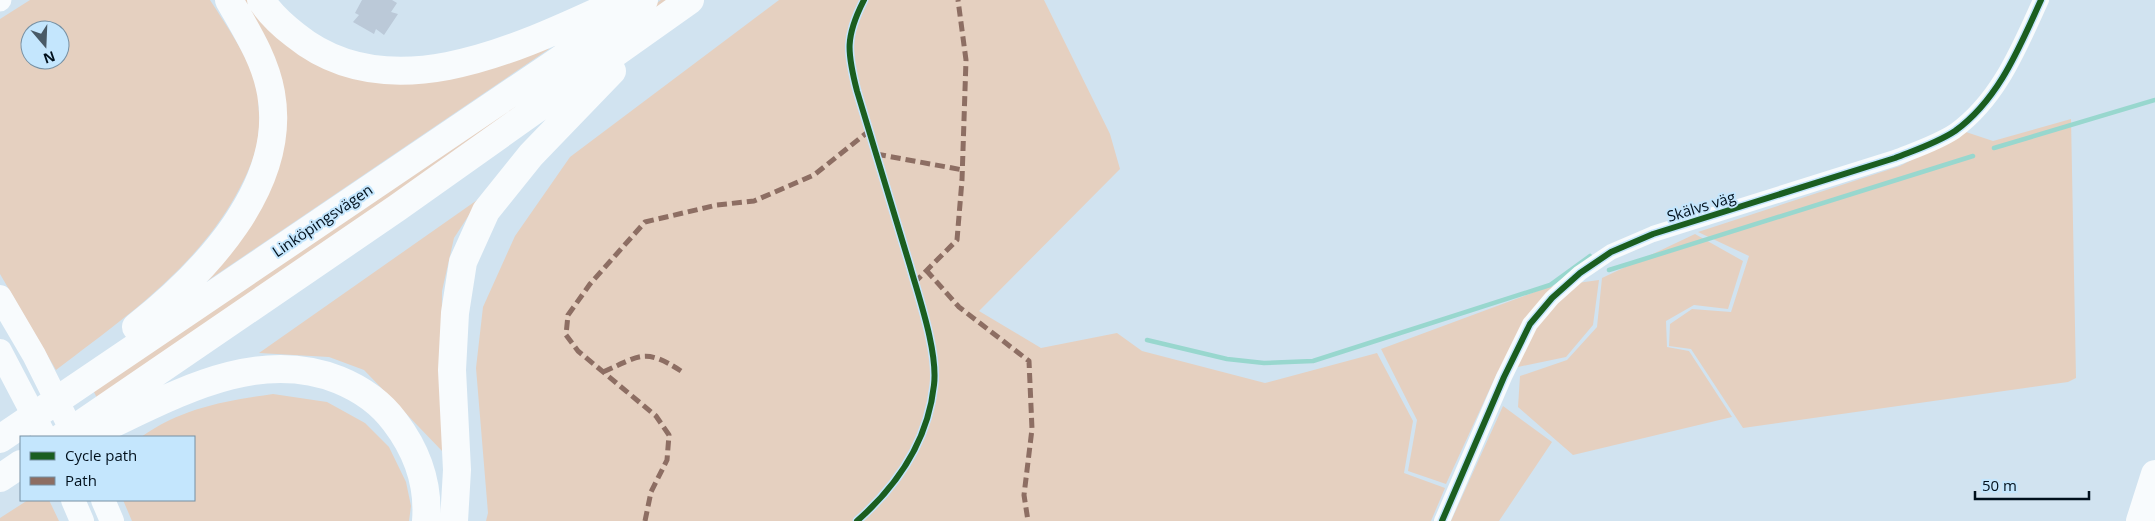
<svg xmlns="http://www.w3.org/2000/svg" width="2155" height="521" font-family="'Open Sans',sans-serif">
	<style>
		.green { fill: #e5d0c0; fill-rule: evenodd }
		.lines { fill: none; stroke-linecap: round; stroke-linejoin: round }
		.stream { stroke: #98d7ce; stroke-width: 4.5 }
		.building { fill: #bbc9d8 }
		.minor { stroke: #f8fbfd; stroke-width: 16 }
		.tertiary { stroke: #f8fbfd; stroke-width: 21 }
		.secondary { stroke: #f8fbfd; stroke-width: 24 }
		.trunk { stroke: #f8fbfd; stroke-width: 28 }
		.motorway { stroke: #f8fbfd; stroke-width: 28 }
		.quiet { stroke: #8d6e63; stroke-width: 5; stroke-dasharray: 10 5; stroke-linecap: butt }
		.cycleway-casing { stroke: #c4e6fd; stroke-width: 9 }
		.cycleway { stroke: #1b5e20; stroke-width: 6 }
		.labels { text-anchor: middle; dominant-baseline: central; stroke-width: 4; stroke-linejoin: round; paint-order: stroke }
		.street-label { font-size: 15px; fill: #00101c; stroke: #c4e6fd }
	</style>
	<rect width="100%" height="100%" fill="#d1e3f0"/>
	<path class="green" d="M30,0H210C228,28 247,55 257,86C259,94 258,104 259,113C261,144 251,168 236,195C194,270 123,319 56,370L0,274V19ZM30,30H60V60H30Z
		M235,0H250L355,75L547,46L549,49L188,294L275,167Z
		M661,0H670L534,99L97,398L93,390Z
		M779,0H1044L1110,134L1120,169L979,311L1041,348L1117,333L1142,351L1265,383L1377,353L1413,421L1404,473L1445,488L1431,521H486L488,513L476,368L483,307L515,236L570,157Z
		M2071,119L2076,378L2068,382L1743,428L1691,349L1669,346L1670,324L1692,309L1731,312L1749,256L1698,232L1900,166L1966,132L1993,141Z
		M480,198L454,238L442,291L441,396L443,452L364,370L329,357L259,353Z
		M1695,234L1743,261L1728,309L1694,305L1666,321L1667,347L1689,351L1732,417L1573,455L1518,407L1520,376L1567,360L1597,327L1602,278Z
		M1599,280L1593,325L1566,357L1498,371L1446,484L1408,471L1417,420L1381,349L1548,287Z
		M273,394L327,402L365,423L389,447L406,482L411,506L409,521H132L123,500H194V437H141C182,408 224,401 273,394Z
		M1503,406L1552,442L1499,521H1451Z
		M28,500H49L59,521H0V518Z"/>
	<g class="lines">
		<path class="stream" d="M1994,148L2155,100
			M1609,270L1973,156
			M1147,340L1227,359L1264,363L1313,361L1550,285L1590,256"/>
	</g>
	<path class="building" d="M362,0H392L397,3L391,12L398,14L384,35L376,29L374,34L353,22L359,15L355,13Z"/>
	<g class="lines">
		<path class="minor" d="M1442,521L1504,377L1530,324L1552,298L1580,273L1611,252L1653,234L1895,158C1915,150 1937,143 1955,131C1999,99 2019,48 2041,0"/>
		<path class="tertiary" d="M0,1L1,0"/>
		<path class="secondary" d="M0,297L34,355L75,437
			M0,351L45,437
			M73,500L82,521
			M103,500L112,521"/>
		<path class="trunk" d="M261,0C270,14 282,25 295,35C392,114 526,44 623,0
			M136,327C203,274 288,187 271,93C265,59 246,30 229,0
			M95,432C170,398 254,346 339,380C361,389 381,403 395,422C417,451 429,485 426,521
			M62,437L397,208L690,0
			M0,439L558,61L644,0
			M0,478L21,464
			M454,521L457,470L452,370L455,313L463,262L486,211L531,155L612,71"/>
		<path class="motorway" d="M2140,521L2155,474"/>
		<path class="quiet" d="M876,154L963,170
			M926,270L959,307L1029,361L1032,429L1024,495L1028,521
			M914,283L957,240L962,180L966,60L958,0
			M603,372C640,356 644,347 681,371
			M645,521L651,492L667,460L669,435L656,416L578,351L566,335L568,315L590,284L645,222L717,205L754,201L814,175L869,131"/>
		<defs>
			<path id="cycleway" d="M857,521C898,485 928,440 934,385C938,352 919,298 910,266C892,208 875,149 857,91C847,52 845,37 864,0
				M1442,521L1504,377L1530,324L1552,298L1580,273L1611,252L1653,234L1895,158C1915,150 1937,143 1955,131C1999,99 2019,48 2041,0"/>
		</defs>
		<use href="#cycleway" class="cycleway-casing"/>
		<use href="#cycleway" class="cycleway"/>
	</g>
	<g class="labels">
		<g class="street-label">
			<text transform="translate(1701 206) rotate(-17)">Skälvs väg</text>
			<text transform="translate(322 220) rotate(-34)">Linköpingsvägen</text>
		</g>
	</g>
	<rect x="20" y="436" width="175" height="65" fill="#c4e6fd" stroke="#7690a3"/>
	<rect x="30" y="452" width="25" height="8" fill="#1b5e20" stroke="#7690a3"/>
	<text x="65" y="461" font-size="15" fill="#00101c">Cycle path</text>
	<rect x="30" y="477" width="25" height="8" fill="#8d6e63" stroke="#7690a3"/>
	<text x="65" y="486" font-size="15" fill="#00101c">Path</text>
	<g transform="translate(45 45) rotate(161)"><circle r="24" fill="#c4e6fd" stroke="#7690a3"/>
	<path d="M0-4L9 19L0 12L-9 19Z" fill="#495a66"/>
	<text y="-8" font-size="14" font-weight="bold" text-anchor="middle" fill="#00101c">N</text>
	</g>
	<path d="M1975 491v8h114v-8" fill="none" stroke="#00101c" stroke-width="2.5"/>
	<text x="1982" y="491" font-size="15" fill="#00101c" stroke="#c4e6fd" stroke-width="4" paint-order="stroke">50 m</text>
</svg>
